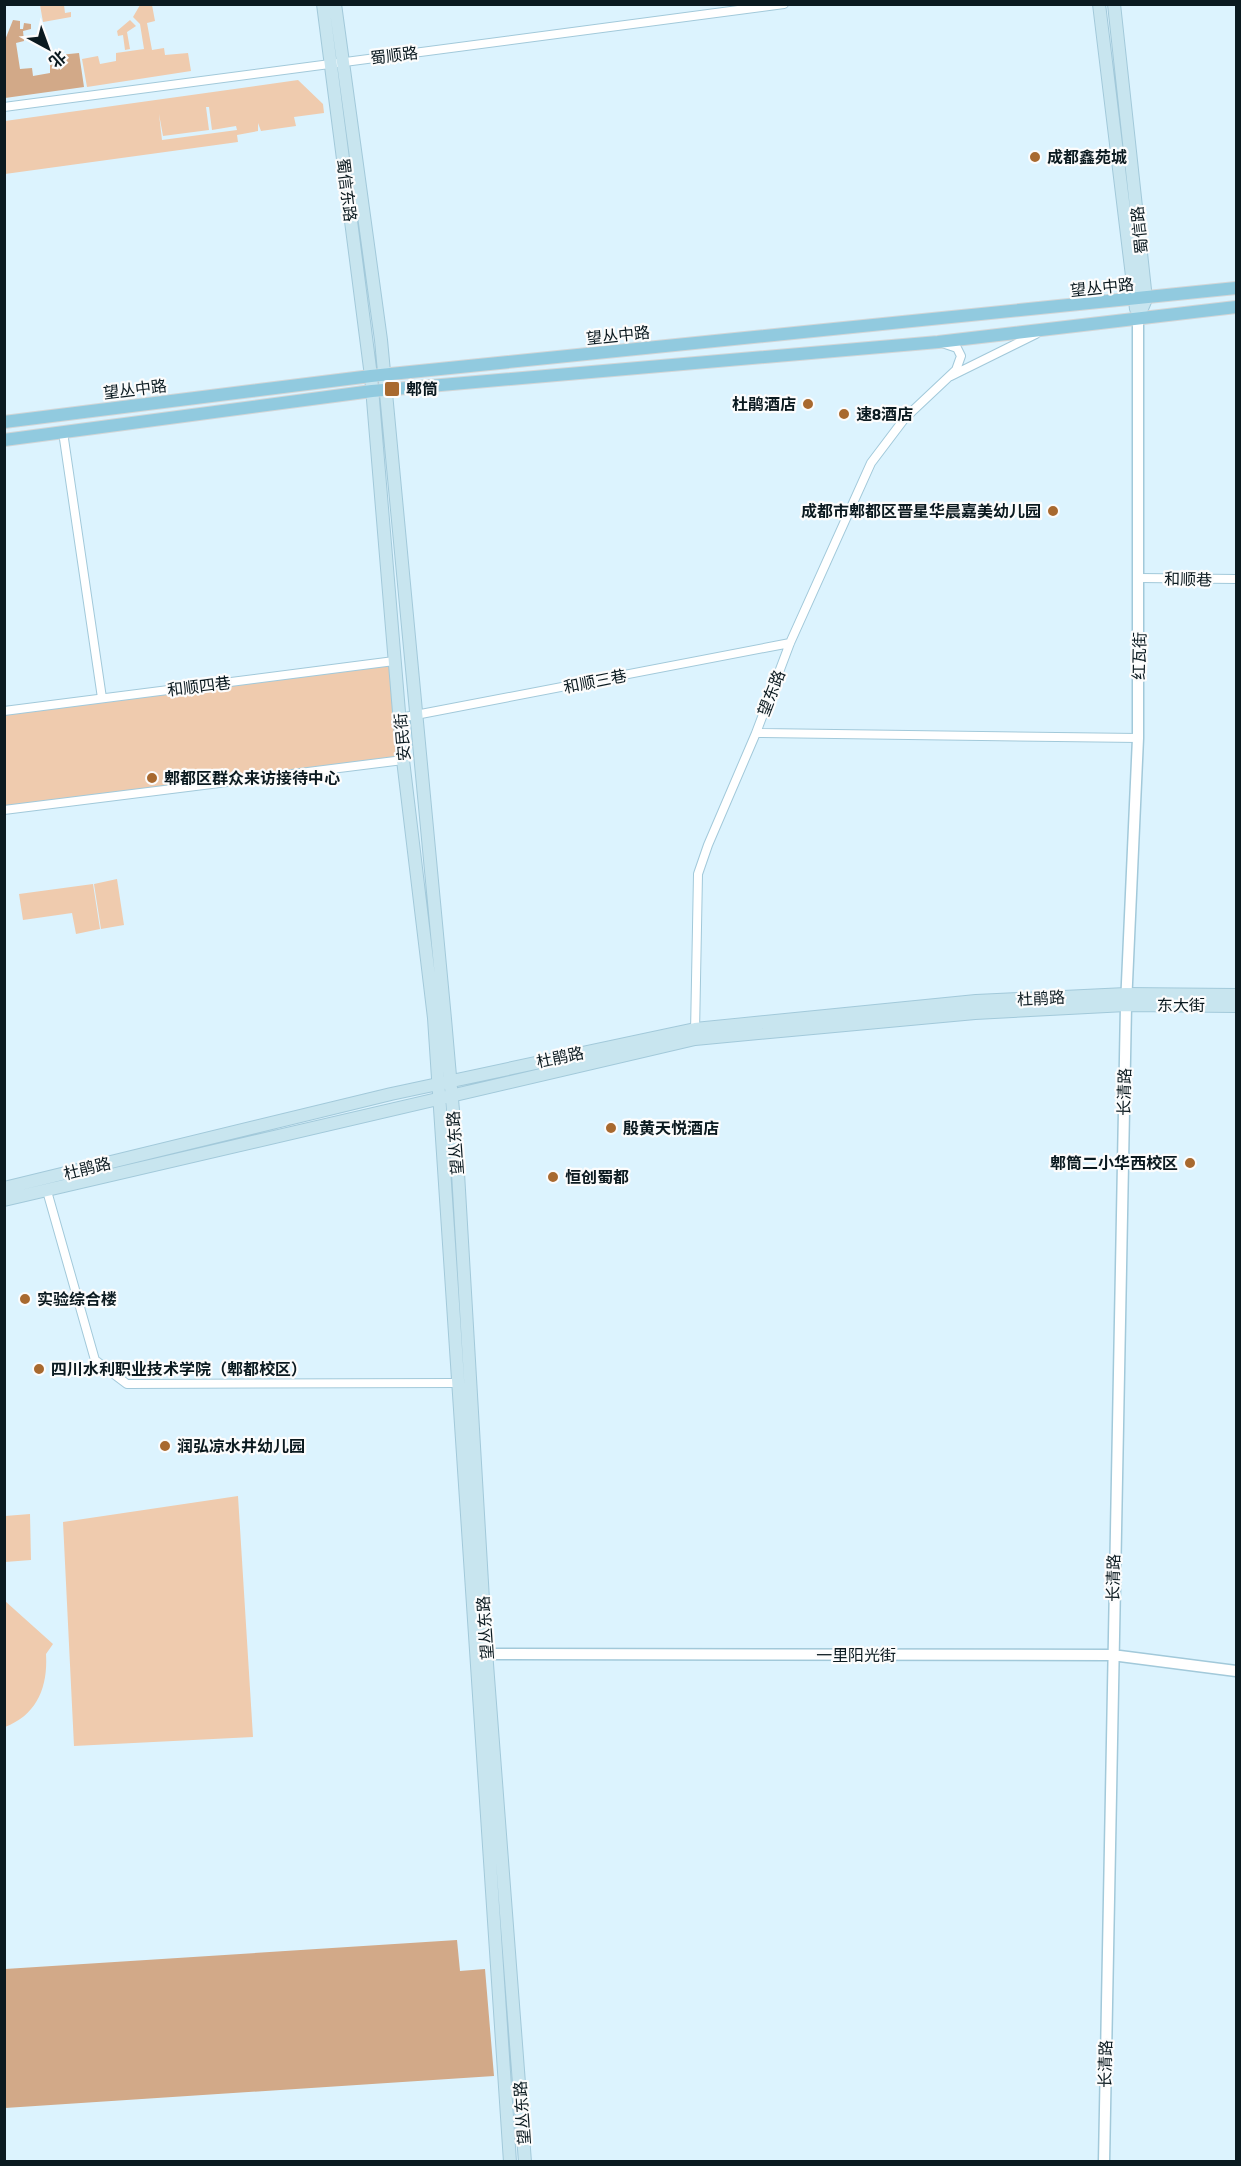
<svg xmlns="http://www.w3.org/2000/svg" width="1241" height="2166" font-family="'Titillium Web','Noto Sans SC',sans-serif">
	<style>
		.green { fill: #efcbae; fill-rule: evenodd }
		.forest { fill: #d2a988 }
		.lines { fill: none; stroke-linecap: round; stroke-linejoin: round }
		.minor-casing { stroke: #a2c9da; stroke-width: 10 }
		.tertiary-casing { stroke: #a2c9da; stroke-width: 13 }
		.secondary-casing { stroke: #a2c9da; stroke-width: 14 }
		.primary-casing { stroke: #d3d6d7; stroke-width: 14 }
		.minor { stroke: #fff; stroke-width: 8 }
		.tertiary { stroke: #fff; stroke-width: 10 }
		.secondary { stroke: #c8e5ef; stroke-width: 12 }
		.primary { stroke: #91cadf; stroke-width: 12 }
		.poi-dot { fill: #a8692f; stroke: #fcfcfc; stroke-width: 2 }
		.labels { text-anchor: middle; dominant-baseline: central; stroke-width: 4.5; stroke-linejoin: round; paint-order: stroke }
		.street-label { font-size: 16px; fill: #0b1a20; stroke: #fcfcfc }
		.poi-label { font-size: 16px; font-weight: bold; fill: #0b1a20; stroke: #fcfcfc; text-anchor: start }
	</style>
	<rect width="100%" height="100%" fill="#dcf3fe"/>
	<path class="green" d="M40,5H64L65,13L71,12V17L43,22Z
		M140,5H152L155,21L147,23L152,50L164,48L165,55L188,53L191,71L87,87L82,59L98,56L100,64L116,61V53L144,49L140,24L133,17Z
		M130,20L136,26L127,32L130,49L125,50L123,35L118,36L117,31Z
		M298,80L323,104L324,113L294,117L296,126L261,131L258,123V131L237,135L238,142L5,174V121ZM206,107H209L212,130L236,126L237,130L162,140L159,114L163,136L209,130Z
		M389,664L399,756L5,806L4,713Z
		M117,879L124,925L101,929L94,884Z
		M93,884L100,929L76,934L72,913L23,920L19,894Z
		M238,1496L253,1737L74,1746L63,1522Z
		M30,1514L31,1560L5,1562V1516Z
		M5,1601L53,1644L46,1654C48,1687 37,1715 5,1727Z"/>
	<path class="forest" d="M13,20L20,21V29H23L24,23L31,24V29L23,31L24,41L16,43L20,69L32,68L33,76L50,73V65L60,63L59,55L79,53L84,87L5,98V40Z
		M457,1940L460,1971L485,1969L494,2076L5,2108V1969Z"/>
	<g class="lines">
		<defs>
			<path id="minor" d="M4,107L784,4
				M951,376L1036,334
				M63,432L102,698
				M1140,578L1236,579
				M4,711L394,661
				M400,718L790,643
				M756,733L1138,738
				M4,810L403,760
				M695,1033L698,874L708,845L756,733L790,643L871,463L905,418L956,370L961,356L957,348L942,343
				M47,1191L95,1360L127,1384L458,1383"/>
			<path id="tertiary" d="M479,1654L1112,1655L1236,1671
				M1104,2162L1126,1005L1138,738V318"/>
			<path id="secondary" d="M323,4L371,376L403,760L434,1018L510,2162
				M335,4L381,340L445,1019L457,1156L486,1651L525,2162
				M1099,4L1136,309
				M1114,4L1146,299L1138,318
				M4,1188L391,1094L695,1029L976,1001L1126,994L1236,995
				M4,1200L695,1039L975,1013L1126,1005L1236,1006"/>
			<path id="primary" d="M4,422L371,376L1236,288
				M4,440L372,391L938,342L1236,307"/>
		</defs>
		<use href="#minor" class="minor-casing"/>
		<use href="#tertiary" class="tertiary-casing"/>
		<use href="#secondary" class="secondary-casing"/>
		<use href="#primary" class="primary-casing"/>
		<use href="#minor" class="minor"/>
		<use href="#tertiary" class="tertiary"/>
		<use href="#secondary" class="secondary"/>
		<use href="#primary" class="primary"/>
	</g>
	<g class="poi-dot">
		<circle cx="1035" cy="157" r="6"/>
		<rect x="384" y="381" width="16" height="16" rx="3"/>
		<circle cx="808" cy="404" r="6"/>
		<circle cx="844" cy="414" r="6"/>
		<circle cx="1053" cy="511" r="6"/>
		<circle cx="152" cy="778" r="6"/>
		<circle cx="611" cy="1128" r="6"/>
		<circle cx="1190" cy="1163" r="6"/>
		<circle cx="553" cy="1177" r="6"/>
		<circle cx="25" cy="1299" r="6"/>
		<circle cx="39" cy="1369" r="6"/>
		<circle cx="165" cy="1446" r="6"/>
	</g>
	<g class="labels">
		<g class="street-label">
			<text transform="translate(394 55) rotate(-7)">蜀顺路</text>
			<text transform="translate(347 190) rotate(83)">蜀信东路</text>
			<text transform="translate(1139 230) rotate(-96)">蜀信路</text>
			<text transform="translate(1102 287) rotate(-6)">望丛中路</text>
			<text transform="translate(618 335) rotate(-6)">望丛中路</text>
			<text transform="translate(135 389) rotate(-7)">望丛中路</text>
			<text transform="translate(1188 579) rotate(1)">和顺巷</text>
			<text transform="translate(1139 656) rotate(-89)">红瓦街</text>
			<text transform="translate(595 681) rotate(-11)">和顺三巷</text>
			<text transform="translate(199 686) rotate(-7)">和顺四巷</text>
			<text transform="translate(771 693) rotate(-69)">望东路</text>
			<text transform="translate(402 737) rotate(-95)">安民街</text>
			<text transform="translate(1041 998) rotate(-3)">杜鹃路</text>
			<text x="1181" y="1005">东大街</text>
			<text transform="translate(560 1057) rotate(-12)">杜鹃路</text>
			<text transform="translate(1124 1092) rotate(-89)">长清路</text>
			<text transform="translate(455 1143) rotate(-94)">望丛东路</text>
			<text transform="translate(87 1168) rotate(-14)">杜鹃路</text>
			<text transform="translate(1113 1578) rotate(-89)">长清路</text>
			<text transform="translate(485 1628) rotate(-94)">望丛东路</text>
			<text x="856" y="1655">一里阳光街</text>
			<text transform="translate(1105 2064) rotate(-89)">长清路</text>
			<text transform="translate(522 2113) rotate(-94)">望丛东路</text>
		</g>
		<g class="poi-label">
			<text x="1047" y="157">成都鑫苑城</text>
			<text x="406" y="389">郫筒</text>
			<text x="796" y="404" text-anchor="end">杜鹃酒店</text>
			<text x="856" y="414">速8酒店</text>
			<text x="1041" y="511" text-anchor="end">成都市郫都区晋星华晨嘉美幼儿园</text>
			<text x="164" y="778">郫都区群众来访接待中心</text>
			<text x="623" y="1128">殷黄天悦酒店</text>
			<text x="1178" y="1163" text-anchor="end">郫筒二小华西校区</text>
			<text x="565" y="1177">恒创蜀都</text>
			<text x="37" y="1299">实验综合楼</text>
			<text x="51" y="1369">四川水利职业技术学院（郫都校区）</text>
			<text x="177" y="1446">润弘凉水井幼儿园</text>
		</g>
	</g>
	<rect width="1241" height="2166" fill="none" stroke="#0b1a20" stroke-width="12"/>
	<g transform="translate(48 48) rotate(139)" stroke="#fcfcfc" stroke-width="4.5" paint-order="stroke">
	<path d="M0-4.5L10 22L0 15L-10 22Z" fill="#0b1a20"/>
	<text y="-9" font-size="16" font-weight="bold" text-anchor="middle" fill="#0b1a20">北</text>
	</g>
</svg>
